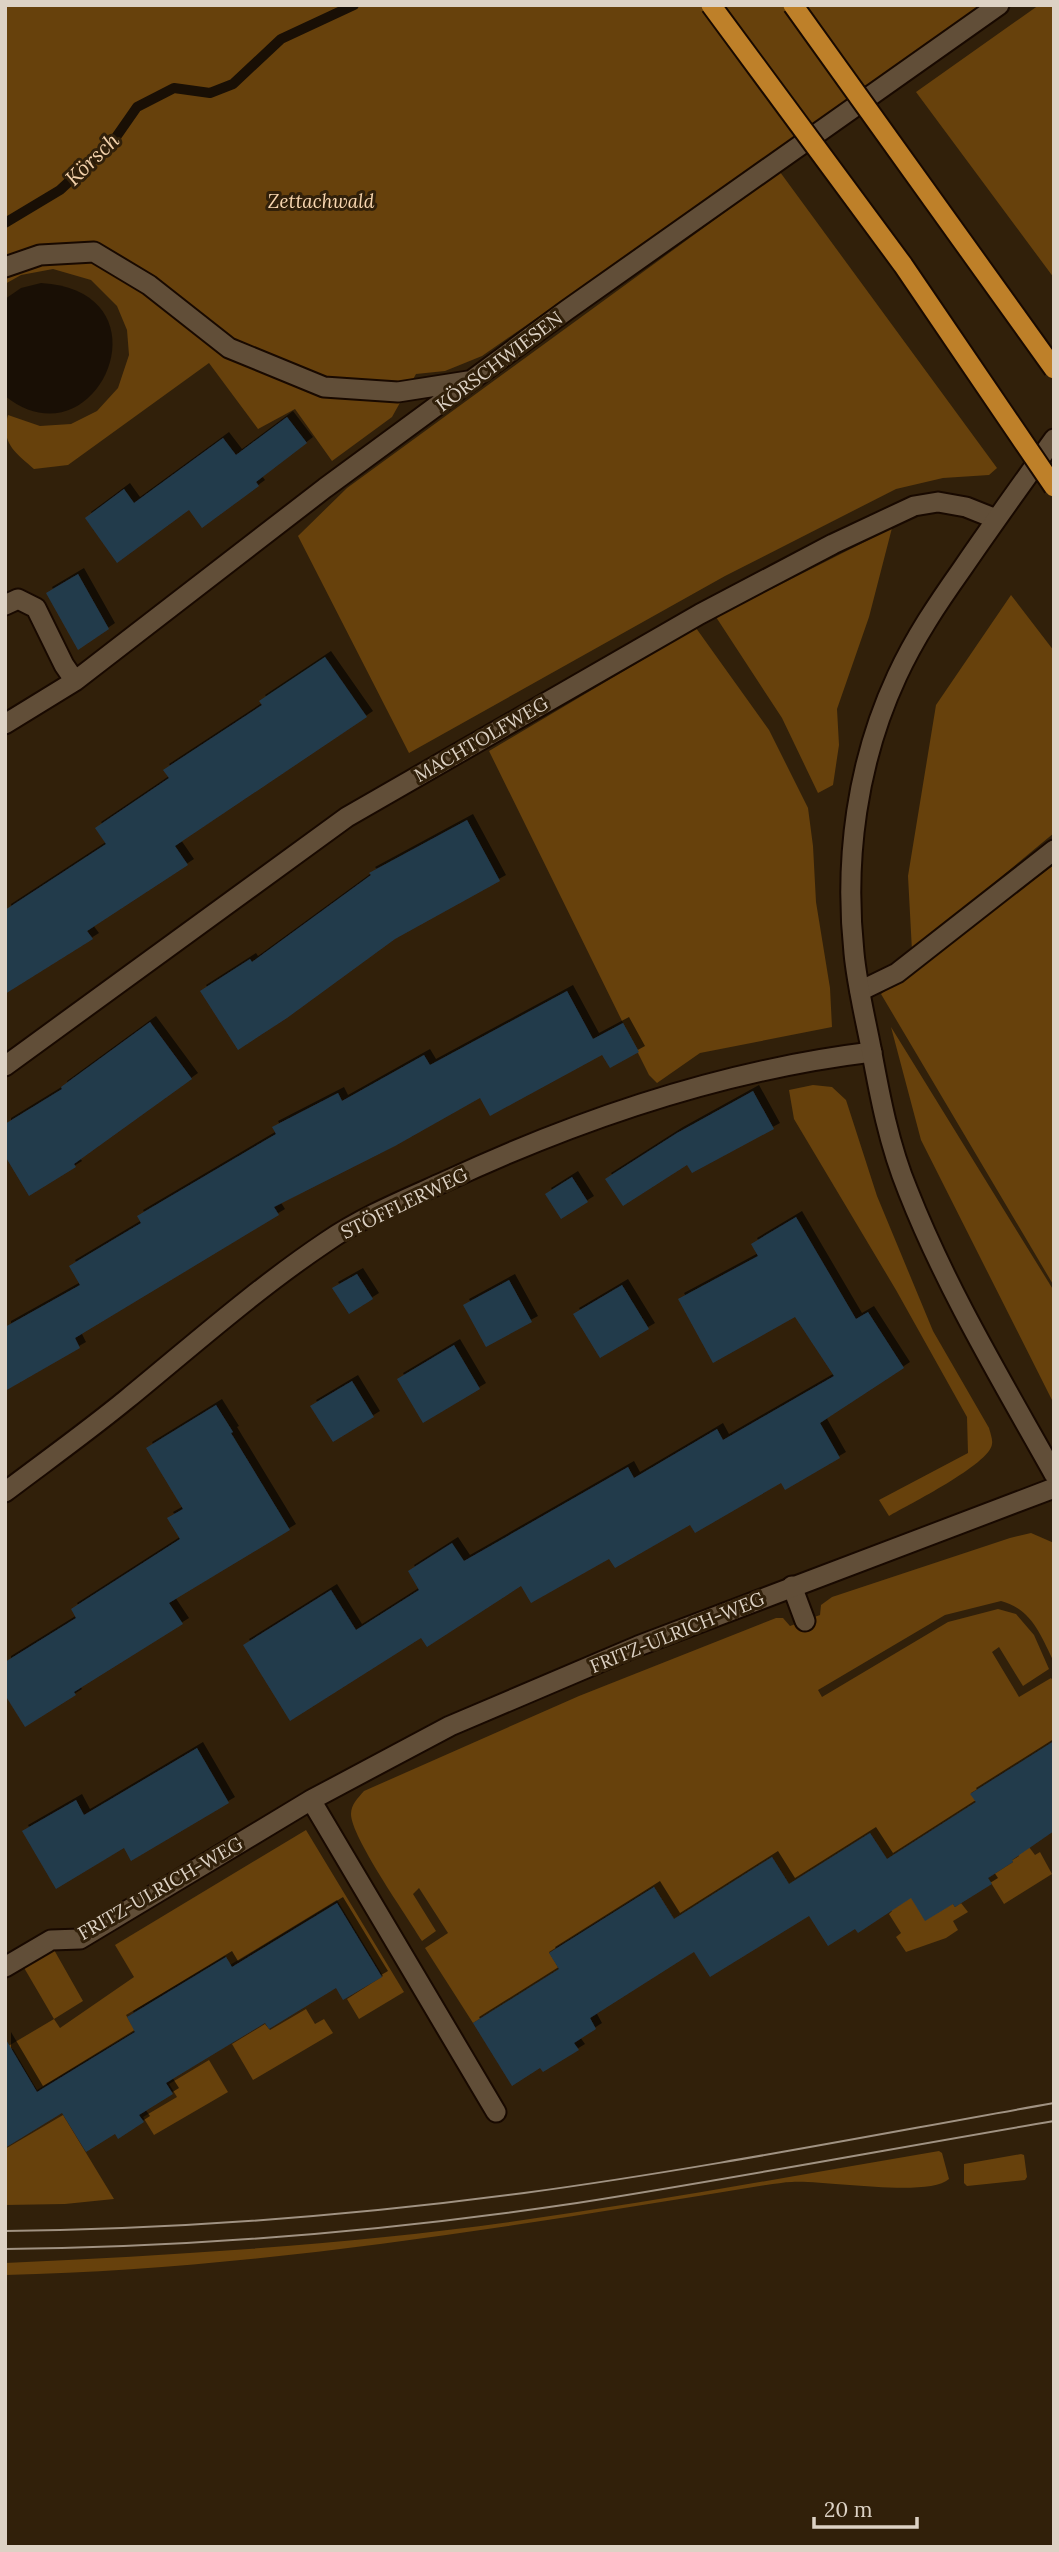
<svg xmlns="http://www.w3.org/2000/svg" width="1059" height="2552" font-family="Lora,serif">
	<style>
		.green { fill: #67410c }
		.water { fill: #190f05 }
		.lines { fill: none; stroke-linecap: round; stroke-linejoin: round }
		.stream { stroke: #190f05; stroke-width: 10 }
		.building { fill: #243a4c; filter: url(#shadow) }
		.service-casing { stroke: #180900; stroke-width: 23 }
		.minor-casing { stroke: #180900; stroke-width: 23 }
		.tertiary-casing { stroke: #180900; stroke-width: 23 }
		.service { stroke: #614e38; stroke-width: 19 }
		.minor { stroke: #614e38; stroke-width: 19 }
		.tertiary { stroke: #614e38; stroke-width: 19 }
		.tram { stroke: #a09282; stroke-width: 2 }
		.trunk-bridge-casing { stroke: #180900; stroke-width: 23; stroke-linecap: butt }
		.trunk-bridge { stroke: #be8029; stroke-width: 19 }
		.labels { text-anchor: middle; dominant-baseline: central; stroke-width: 6; stroke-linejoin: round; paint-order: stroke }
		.park-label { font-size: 19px; font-style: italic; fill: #f8d6b0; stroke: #31200a }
		.street-label { font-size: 19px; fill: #ddd2c5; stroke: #31200a }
		.water-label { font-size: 21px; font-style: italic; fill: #f3d1ab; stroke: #31200a }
	</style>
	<defs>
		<filter id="shadow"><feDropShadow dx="6" dy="-6" stdDeviation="0" flood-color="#0009"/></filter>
	</defs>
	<rect width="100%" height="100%" fill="#31200a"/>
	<path class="green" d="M5,5H989L482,356L445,371L416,374L392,417L332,461L295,409L258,429L209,363L68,465L34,469C15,452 0,443 8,415L40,426L71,424L97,411L118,388L129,355L127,330L117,306L91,280L53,269L21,275L5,284Z
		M1039,5H1054V278L916,92Z
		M780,172L997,468L989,475L943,478L896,489L725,576L409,753L298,536L347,488Z
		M892,528L869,617L837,709L839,745L833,785L818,793L782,718L716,617Z
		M1011,595L1054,651V833L912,951L908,876L936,705Z
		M696,628L769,730L808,808L813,846L816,902L830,988L832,1027L700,1053L657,1083L649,1075L623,1023L489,751Z
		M1054,865V1286L881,994Z
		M891,1027L1054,1291V1404L921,1140Z
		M813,1085L832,1087L846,1100L877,1196L933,1331L989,1428C990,1432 993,1440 992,1444C990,1464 908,1505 889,1516L879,1500L968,1453L967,1417L896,1290L794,1119L789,1090Z
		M1031,1533L1054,1543V1662C1041,1636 1032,1609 1001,1601L945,1615L818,1690L822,1697L948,1622L998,1609L1016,1614L1034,1635L1049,1669L1023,1686L999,1647L992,1652L1019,1697L1051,1678L1054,1682V1744L1052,1742L971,1793L976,1802L887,1859L870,1833L789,1884L772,1857L674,1919L653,1887L549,1952L559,1969L473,2023L425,1948L448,1933L419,1888L413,1894L436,1931L422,1941C407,1916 351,1837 351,1814C351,1804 358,1798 364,1791L579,1696L776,1618H783L790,1626L820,1615L821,1605L832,1597L1010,1538Z
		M306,1830L404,1992L359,2019L347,1999L383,1976L337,1900L230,1965L225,1956L126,2015L135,2031L37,2090L13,2049L5,2053V2048L54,2019L23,1966L53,1948L83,2001L54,2019L60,2028L134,1977L115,1945Z
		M1023,1839L1035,1855L1040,1852L1052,1874L1004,1904L988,1878L1013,1862L1005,1850Z
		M907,1892L953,1904L955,1907L961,1903L968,1912L953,1921L958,1930L946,1938L906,1952L896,1937L901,1933L889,1914L892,1911L888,1904Z
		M306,2009L315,2024L324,2019L333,2033L253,2080L232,2044L265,2024L270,2030Z
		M209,2060L228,2092L154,2135L143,2117L177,2097L169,2084Z
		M63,2115L114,2199L65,2204L5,2205V2149Z
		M939,2151L942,2153L949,2179C928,2198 825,2180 792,2182C784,2182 775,2184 766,2185C514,2226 261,2269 5,2275V2263C132,2257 259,2250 385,2237C571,2218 755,2182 939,2151Z
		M1021,2154L1024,2155L1027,2177L1025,2180L967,2186L964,2183V2164Z"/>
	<path class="water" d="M41,283C175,291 96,469 5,396V299L21,288Z"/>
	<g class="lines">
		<path class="stream" d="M5,223L60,190L114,140L137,107L174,88L210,93L233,84L281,39L354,5"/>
	</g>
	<path class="building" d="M287,417L307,443L256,482L259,486L202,528L189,510L117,563L85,518L124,489L134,503L223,438L236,455Z
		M78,574L109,629L78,650L46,593Z
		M325,657L367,717L175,846L188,865L87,931L93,939L5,994V910L106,844L95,828L169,778L163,770L262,705L259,701Z
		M467,820L500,881L395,939L287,1018L238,1050L200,991L250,959L252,962L371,875L369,873Z
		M567,991L593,1039L623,1023L639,1052L610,1068L602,1055L490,1116L480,1098L395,1146L274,1207L279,1215L75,1338L80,1348L5,1391V1327L80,1285L69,1266L141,1223L137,1216L276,1134L272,1127L338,1093L342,1101L424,1055L430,1065Z
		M150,1022L192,1079L74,1164L76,1167L29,1196L5,1156V1124L62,1089L61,1087Z
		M753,1091L774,1129L692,1173L687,1165L623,1206L605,1179L677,1133Z
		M572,1177L588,1202L561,1219L545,1194Z
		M796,1217L856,1319L868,1312L904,1368L820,1423L840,1458L785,1490L781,1483L695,1533L690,1525L615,1568L609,1559L531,1603L521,1586L427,1647L421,1638L290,1721L243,1645L331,1590L356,1630L419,1590L408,1571L452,1543L464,1561L628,1467L634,1478L717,1429L723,1440L834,1376L795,1317L713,1363L678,1299L758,1256L751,1244Z
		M357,1274L373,1299L349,1314L332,1288Z
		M509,1280L532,1322L486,1347L463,1305Z
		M622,1285L649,1329L600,1358L573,1314Z
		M454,1345L480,1389L423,1423L397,1379Z
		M352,1381L374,1417L333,1442L310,1406Z
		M216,1405L233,1432L231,1433L290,1530L169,1603L183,1624L74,1692L76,1695L25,1727L5,1695V1662L76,1618L71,1609L180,1539L167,1518L183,1509L146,1448Z
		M1054,1741V1831L1012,1860L1013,1862L988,1878L992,1884L955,1907L953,1904L925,1921L911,1898L858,1933L855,1929L828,1946L809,1916L710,1977L694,1952L590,2018L596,2029L574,2043L579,2050L543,2072L540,2068L512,2086L473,2023L559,1969L549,1953L654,1887L674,1919L772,1857L789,1884L870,1833L887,1859L976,1802L970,1794Z
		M197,1748L229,1803L131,1861L124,1848L56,1889L22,1831L76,1800L84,1815Z
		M337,1903L382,1977L343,2000L336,1988L269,2029L265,2023L166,2083L173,2094L139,2115L144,2122L118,2139L115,2134L86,2152L62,2113L5,2148V2038L37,2092L135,2032L127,2017L226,1957L232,1967Z"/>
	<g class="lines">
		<defs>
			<path id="service" d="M5,267L40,255L94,252L149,285L229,348L324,387L398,392L468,381
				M5,605L18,599L36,608L64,665L75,681
				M5,724L75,681L325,488L567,310L999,5
				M860,991L897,973L1054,850
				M792,1586L805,1621"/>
			<path id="minor" d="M5,1066L347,817L700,614L833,544L914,506L938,502L966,507L996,519
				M5,1492C46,1461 88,1431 127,1399C193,1345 256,1289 326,1242C362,1217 404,1200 444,1182C579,1119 723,1070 872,1052
				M311,1800L496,2112
				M5,1967L51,1940L80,1939L311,1800L450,1726L638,1646L1054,1488"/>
			<path id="tertiary" d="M1054,439C1023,482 992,525 962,569C938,603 915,637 897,676C857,762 844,859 854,953C857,985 865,1017 871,1048C880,1097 889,1145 908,1191C947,1290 1002,1381 1054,1474"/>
		</defs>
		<use href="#service" class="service-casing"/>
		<use href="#minor" class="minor-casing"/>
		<use href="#tertiary" class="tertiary-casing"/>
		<use href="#service" class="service"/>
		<use href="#minor" class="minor"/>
		<use href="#tertiary" class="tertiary"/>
		<path class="tram" d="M5,2231C179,2229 352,2216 524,2193C702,2169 878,2134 1054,2103
			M5,2249C197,2247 388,2231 577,2203C736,2178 895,2148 1054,2121"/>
		<defs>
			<path id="trunk-bridge" d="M711,5L903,265L1054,487
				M793,5L1054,369"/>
		</defs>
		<use href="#trunk-bridge" class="trunk-bridge-casing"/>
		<use href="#trunk-bridge" class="trunk-bridge"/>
	</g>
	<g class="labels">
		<g class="park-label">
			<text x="321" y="201">Zettachwald</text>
		</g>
		<g class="street-label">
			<text transform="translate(499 361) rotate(-37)">KÖRSCHWIESEN</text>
			<text transform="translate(481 739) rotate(-30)">MACHTOLFWEG</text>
			<text transform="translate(404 1203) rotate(-26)">STÖFFLERWEG</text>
			<text transform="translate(677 1632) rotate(-22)">FRITZ-ULRICH-WEG</text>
			<text transform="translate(160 1888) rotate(-30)">FRITZ-ULRICH-WEG</text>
		</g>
		<g class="water-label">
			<text transform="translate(92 159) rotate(-44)">Körsch</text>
		</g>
	</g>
	<rect width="1059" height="2552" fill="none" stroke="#ddd2c5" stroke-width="14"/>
	<path d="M814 2517v10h103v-10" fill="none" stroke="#ddd2c5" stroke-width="3.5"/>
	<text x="824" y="2517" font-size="21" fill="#ddd2c5" stroke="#31200a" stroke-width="5" paint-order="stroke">20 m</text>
</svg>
